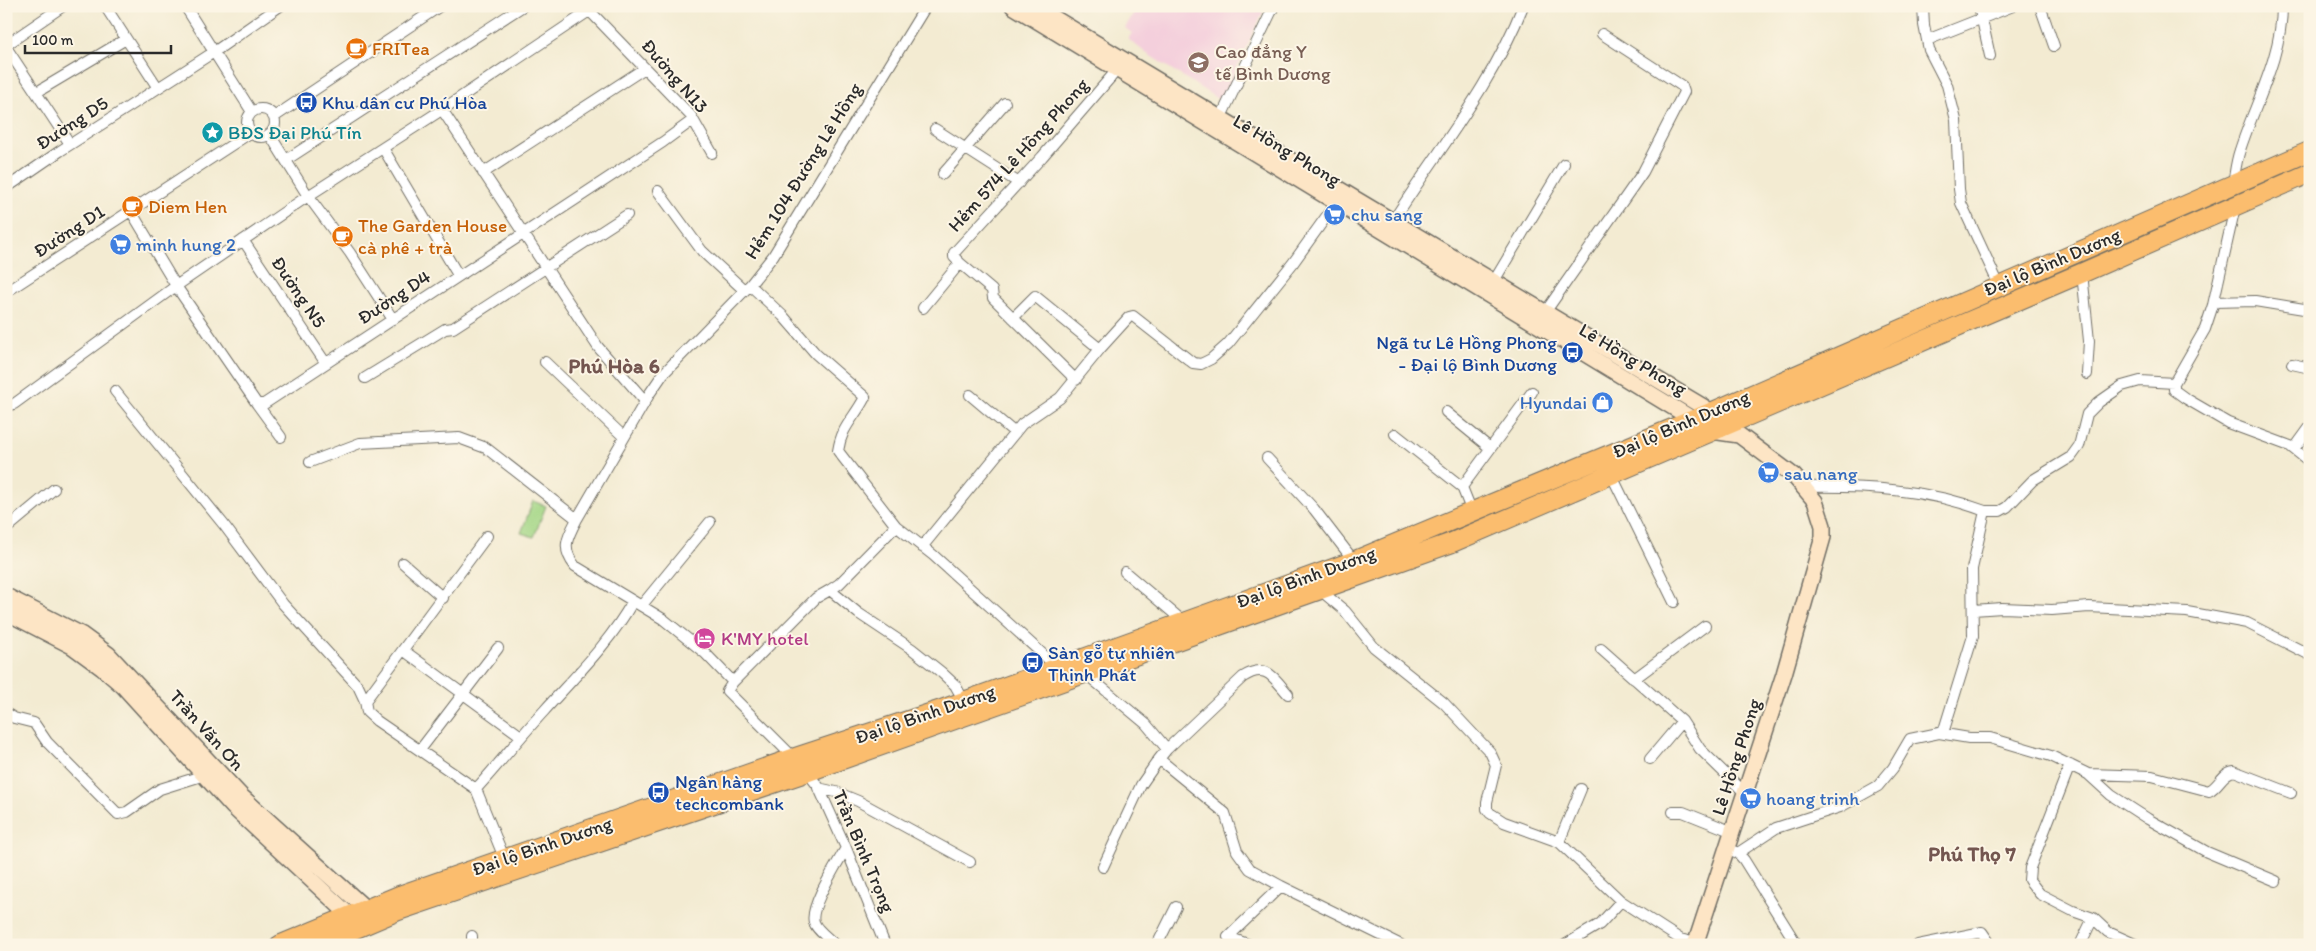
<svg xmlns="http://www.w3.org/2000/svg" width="2316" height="951" font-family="Itim,sans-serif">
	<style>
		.built { fill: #f4cfdc }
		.green { fill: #a3d685; stroke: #678058 }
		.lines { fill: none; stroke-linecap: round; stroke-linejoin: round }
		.street-casing { stroke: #716e65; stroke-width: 12 }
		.secondary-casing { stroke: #716e65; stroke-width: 18 }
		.highway-casing { stroke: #716e65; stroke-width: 21 }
		.street { stroke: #fff; stroke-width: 10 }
		.secondary { stroke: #fde5c5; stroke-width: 15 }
		.highway { stroke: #fbbd6e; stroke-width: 19 }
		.labels { text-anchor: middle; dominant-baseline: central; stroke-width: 4; stroke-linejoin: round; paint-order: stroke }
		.food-label { font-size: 19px; fill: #c56008; stroke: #fcf5e5; text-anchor: start }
		.education-label { font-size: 19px; fill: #785e54; stroke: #fcf5e5; text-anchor: start }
		.street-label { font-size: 19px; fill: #2b2b2b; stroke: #fcf5e5 }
		.transit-label { font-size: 19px; fill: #164399; stroke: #fcf5e5; text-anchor: start }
		.culture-label { font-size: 19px; fill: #0d838f; stroke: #fcf5e5; text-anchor: start }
		.shop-label { font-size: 19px; fill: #366cbe; stroke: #fcf5e5; text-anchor: start }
		.hotel-label { font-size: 19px; fill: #b23c85; stroke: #fcf5e5; text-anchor: start }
		.quarter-label { font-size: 21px; font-weight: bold; fill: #745650; stroke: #fcf5e5 }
	</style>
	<rect width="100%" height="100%" fill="#fcf5e5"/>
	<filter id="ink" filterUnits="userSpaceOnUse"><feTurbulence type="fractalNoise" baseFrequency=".02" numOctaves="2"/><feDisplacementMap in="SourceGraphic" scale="10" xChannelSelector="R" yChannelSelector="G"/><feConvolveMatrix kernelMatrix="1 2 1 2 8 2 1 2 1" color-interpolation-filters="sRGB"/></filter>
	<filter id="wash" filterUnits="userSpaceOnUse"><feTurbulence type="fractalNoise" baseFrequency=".0096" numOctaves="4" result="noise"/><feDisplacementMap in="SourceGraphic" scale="20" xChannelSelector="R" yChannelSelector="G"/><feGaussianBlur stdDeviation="1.12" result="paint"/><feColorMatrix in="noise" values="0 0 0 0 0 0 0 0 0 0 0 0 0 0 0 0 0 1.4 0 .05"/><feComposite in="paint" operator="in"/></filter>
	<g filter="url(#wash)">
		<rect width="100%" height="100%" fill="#f3ebd2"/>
		<path class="built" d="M1124,6H1266L1221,101L1146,53L1128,39L1132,33L1125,28L1134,12Z"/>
		<path class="green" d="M533,501L546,506L534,537L521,533Z"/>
	</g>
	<g filter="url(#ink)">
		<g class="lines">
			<defs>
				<path id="street" d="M105,6L158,88
					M185,6L214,52L280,6
					M585,6L691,116L712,153
					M1923,6L1924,25L1929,50L1947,85L1956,120L1959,189L1961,203L1999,285
					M1979,6L1990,56
					M2040,6L2054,46
					M1927,40L2013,6
					M6,45L63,6
					M6,47L70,144
					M37,92L126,39
					M247 123a14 14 0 1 1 28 0a14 14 0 1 1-28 0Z
					M440,111L589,11
					M274,117L440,6
					M1220,119L1274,6
					M935,129L1019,183
					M270,135L308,196L440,111H443L598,347L645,401
					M383,148L458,275
					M286,160L523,6
					M483,173L645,68
					M943,174L1005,103
					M2233,184C2235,173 2236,161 2240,150C2255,103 2282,57 2282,6
					M6,188L60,151L214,52L252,112
					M658,191L702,251L744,290
					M1393,221C1438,150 1492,85 1523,6
					M243,240L325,362
					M960,263L954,257V253L1042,157L1117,70
					M2082,273L2089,341L2087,374
					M1494,281L1564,164
					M750,285L783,316L816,354L865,397C854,419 842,425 838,451L896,526L933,555L1058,668
					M6,292L250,133
					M2214,302L2255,301L2310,310
					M923,308L960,263L992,290L993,298L1076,380
					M1546,311L1643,172L1684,92L1682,86L1602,34
					M392,318L350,253L308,196L176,286L257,404H264L663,142L693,120
					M1013,318L1035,296L1100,349L1129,317L1133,316L1193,363L1201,364L1211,359L1228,344L1293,263L1336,203
					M545,362L624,437
					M2292,364L2310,368
					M365,378L445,329L453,328L627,215
					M2174,383V390L2185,398L2228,423L2290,446L2310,462
					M115,391L224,525L283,604L358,686L365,701L367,712L377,721L476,789
					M970,395L1015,433
					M257,404L281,437
					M6,406L14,404L176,286L131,211
					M1446,412L1490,448
					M1395,434L1462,487
					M2294,449L2310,427
					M1267,458L1314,509L1354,561
					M310,462L360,443L459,438L486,448L577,519
					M1611,474L1674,602
					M1805,487C1866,486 1928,489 1985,511L1972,569L1973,636L1943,733
					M1985,511H2000L2007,507L2033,480L2071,457L2079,446L2087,414L2099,402L2122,386L2140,381L2174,383L2205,329L2213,305L2235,207
					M1472,512L1462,487L1532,392
					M896,526L839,584L830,590L858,613L912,649L941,672L955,685L964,701
					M6,529L54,489
					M922,547L1022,424L1060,398L1100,349
					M403,563L443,598
					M1125,572L1184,622
					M1320,590L1345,611L1374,647L1444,703L1490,752L1496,765L1487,802V809L1490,813L1504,822L1559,842L1621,901L1680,939L1696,943
					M642,605L710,522
					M1973,610L2002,608L2052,610L2089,607L2187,612L2247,623L2310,655
					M1601,649L1682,721L1700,749L1745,793
					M403,650L521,736
					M1086,674L1146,724L1167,749L1159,759L1225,813L1237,851L1250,869L1281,886L1401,945
					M1634,679L1705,626
					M733,682L816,598L830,590
					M365,701L487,536
					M6,713L14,718L34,723L47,742L118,814L127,812L160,789L208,774
					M1167,749L1243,677C1266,662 1273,677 1288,694
					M420,750L498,648
					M794,758L727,691L733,682L705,653L663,619L575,566C561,548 567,538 577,519L650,393L663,374L750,285L773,256L926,6
					M1650,759L1682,721
					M2070,765L2030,868L2029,880L2040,894L2073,911L2093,918L2108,932L2137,945
					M807,772L818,786L846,848L885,945
					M2088,774L2152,776L2209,791C2219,786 2223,772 2234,771L2291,793
					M818,788L836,792L858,801L970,862
					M1673,812H1683L1733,832
					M1559,842L1581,789
					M1733,851L1738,853L1744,860L1797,945
					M1738,853L1776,828L1840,807L1878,786L1893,768L1910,739L1939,733L1969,738H1990L2051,756L2088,774L2111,795L2148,819L2207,852L2276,881
					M505,860L476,789C499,764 520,737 544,711C576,675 609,644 633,601
					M1103,867L1141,785L1159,759
					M472,945V936
					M835,945C830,939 816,930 814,922C809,907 837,864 846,848
					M1157,945L1176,907
					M1250,945L1228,937L1281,886
					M1565,945L1600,924L1621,901
					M1918,945L1982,932L1991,945
					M2080,945L2093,918"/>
				<path id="secondary" d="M1013,6L1694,420
					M1034,6C1259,143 1487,276 1712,412
					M6,596L82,635L108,654L241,796L366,909
					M6,612L72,646L102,668L123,686L233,807L349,915
					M1695,945L1784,674L1823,537V526L1815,501L1794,476L1739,435L1712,431"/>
				<path id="highway" d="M280,945L398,896L794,758L943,709L1354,561L1712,412L2310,151
					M317,945L397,911L807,772L1451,543L2082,273L2310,173"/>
			</defs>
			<use href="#street" class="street-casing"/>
			<use href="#secondary" class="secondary-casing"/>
			<use href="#highway" class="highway-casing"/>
			<use href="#street" class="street"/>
			<use href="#secondary" class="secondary"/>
			<use href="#highway" class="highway"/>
		</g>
	</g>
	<defs>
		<symbol id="cafe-disc" viewBox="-11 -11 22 22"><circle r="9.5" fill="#e8710a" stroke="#fcf5e5"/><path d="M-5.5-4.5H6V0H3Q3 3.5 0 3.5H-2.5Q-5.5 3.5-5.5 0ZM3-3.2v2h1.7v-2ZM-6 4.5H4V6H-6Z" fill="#fff"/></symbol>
		<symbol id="university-disc" viewBox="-11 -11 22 22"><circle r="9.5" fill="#8d6e63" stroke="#fcf5e5"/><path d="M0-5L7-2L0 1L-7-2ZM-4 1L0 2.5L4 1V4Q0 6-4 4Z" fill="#fff"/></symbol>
		<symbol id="bus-disc" viewBox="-11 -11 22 22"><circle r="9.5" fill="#1a4fb4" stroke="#fcf5e5"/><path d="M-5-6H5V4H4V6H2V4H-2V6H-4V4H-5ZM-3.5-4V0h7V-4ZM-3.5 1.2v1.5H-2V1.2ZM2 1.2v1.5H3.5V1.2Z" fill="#fff"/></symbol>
		<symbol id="sight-disc" viewBox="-11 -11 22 22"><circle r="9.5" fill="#0f9aa8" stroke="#fcf5e5"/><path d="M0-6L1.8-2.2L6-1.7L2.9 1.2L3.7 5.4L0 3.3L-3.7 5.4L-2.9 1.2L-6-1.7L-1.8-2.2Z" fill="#fff"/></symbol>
		<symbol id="supermarket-disc" viewBox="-11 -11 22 22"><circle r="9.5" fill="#3f7fe0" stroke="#fcf5e5"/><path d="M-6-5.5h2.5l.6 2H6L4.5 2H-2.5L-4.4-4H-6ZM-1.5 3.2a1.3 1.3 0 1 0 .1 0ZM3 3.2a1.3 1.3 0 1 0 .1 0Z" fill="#fff"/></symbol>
		<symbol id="shop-disc" viewBox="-11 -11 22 22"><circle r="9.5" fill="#3f7fe0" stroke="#fcf5e5"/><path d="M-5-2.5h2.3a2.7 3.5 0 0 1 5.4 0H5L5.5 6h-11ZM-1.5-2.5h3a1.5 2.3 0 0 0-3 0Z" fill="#fff"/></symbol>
		<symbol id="hotel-disc" viewBox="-11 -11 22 22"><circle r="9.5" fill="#d1479c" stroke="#fcf5e5"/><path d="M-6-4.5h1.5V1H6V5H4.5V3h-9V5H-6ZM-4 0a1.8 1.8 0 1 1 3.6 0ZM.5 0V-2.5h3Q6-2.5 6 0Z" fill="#fff"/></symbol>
	</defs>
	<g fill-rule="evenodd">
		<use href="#cafe-disc" x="344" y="36" width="25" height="25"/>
		<use href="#university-disc" x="1186" y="50" width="25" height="25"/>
		<use href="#bus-disc" x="294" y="90" width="25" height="25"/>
		<use href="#sight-disc" x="200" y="120" width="25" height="25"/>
		<use href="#cafe-disc" x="120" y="194" width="25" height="25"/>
		<use href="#supermarket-disc" x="1322" y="202" width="25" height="25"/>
		<use href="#cafe-disc" x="330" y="224" width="25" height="25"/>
		<use href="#supermarket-disc" x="108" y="232" width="25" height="25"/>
		<use href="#bus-disc" x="1560" y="340" width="25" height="25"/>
		<use href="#shop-disc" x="1590" y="390" width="25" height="25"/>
		<use href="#supermarket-disc" x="1756" y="460" width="25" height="25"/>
		<use href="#hotel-disc" x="692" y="626" width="25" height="25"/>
		<use href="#bus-disc" x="1020" y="650" width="25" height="25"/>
		<use href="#bus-disc" x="646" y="780" width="25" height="25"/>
		<use href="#supermarket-disc" x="1738" y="786" width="25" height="25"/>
	</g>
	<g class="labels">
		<g class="food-label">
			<text x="372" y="48">FRITea</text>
			<text x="148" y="206">Diem Hen</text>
			<text x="358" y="225">The Garden House<tspan x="358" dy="22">cà phê + trà</tspan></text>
		</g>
		<g class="education-label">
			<text x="1215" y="51">Cao đẳng Y<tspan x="1215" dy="22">tế Bình Dương</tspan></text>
		</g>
		<g class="street-label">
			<text transform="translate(675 76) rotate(49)">Đường N13</text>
			<text transform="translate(72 123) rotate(-33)">Đường D5</text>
			<text transform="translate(1287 150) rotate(31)">Lê Hồng Phong</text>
			<text transform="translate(1018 155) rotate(-48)">Hẻm 574 Lê Hồng Phong</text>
			<text transform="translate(803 171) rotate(-58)">Hẻm 104 Đường Lê Hồng</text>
			<text transform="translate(69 231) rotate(-33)">Đường D1</text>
			<text transform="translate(2052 262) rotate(-23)">Đại lộ Bình Dương</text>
			<text transform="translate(299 292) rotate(56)">Đường N5</text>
			<text transform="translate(394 297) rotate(-33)">Đường D4</text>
			<text transform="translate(1633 359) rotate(31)">Lê Hồng Phong</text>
			<text transform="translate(1681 424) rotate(-23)">Đại lộ Bình Dương</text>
			<text transform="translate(1306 577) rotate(-20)">Đại lộ Bình Dương</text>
			<text transform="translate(925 714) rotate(-19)">Đại lộ Bình Dương</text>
			<text transform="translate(207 730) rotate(48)">Trần Văn Ơn</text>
			<text transform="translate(1736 757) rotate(-72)">Lê Hồng Phong</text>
			<text transform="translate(542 846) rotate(-19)">Đại lộ Bình Dương</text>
			<text transform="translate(864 851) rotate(67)">Trần Bình Trọng</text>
		</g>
		<g class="transit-label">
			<text x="322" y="102">Khu dân cư Phú Hòa</text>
			<text x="1557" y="342" text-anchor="end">Ngã tư Lê Hồng Phong<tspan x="1557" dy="22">- Đại lộ Bình Dương</tspan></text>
			<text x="1048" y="652">Sàn gỗ tự nhiên<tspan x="1048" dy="22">Thịnh Phát</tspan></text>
			<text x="675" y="781">Ngân hàng<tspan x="675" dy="22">techcombank</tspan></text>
		</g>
		<g class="culture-label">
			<text x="228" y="132">BĐS Đại Phú Tín</text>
		</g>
		<g class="shop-label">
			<text x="1351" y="214">chu sang</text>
			<text x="136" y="244">minh hung 2</text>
			<text x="1587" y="402" text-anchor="end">Hyundai</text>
			<text x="1784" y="473">sau nang</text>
			<text x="1766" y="798">hoang trinh</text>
		</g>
		<g class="hotel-label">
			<text x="721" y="638">K'MY hotel</text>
		</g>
		<g class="quarter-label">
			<text x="614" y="365">Phú Hòa 6</text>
			<text x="1972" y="853">Phú Thọ 7</text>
		</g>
	</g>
	<rect width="2316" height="951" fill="none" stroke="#fcf5e5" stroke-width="25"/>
	<path d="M25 45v8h146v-8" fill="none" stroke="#2b2b2b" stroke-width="2.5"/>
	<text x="32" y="45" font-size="15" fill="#2b2b2b" stroke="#fcf5e5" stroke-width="4" paint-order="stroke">100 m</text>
</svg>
